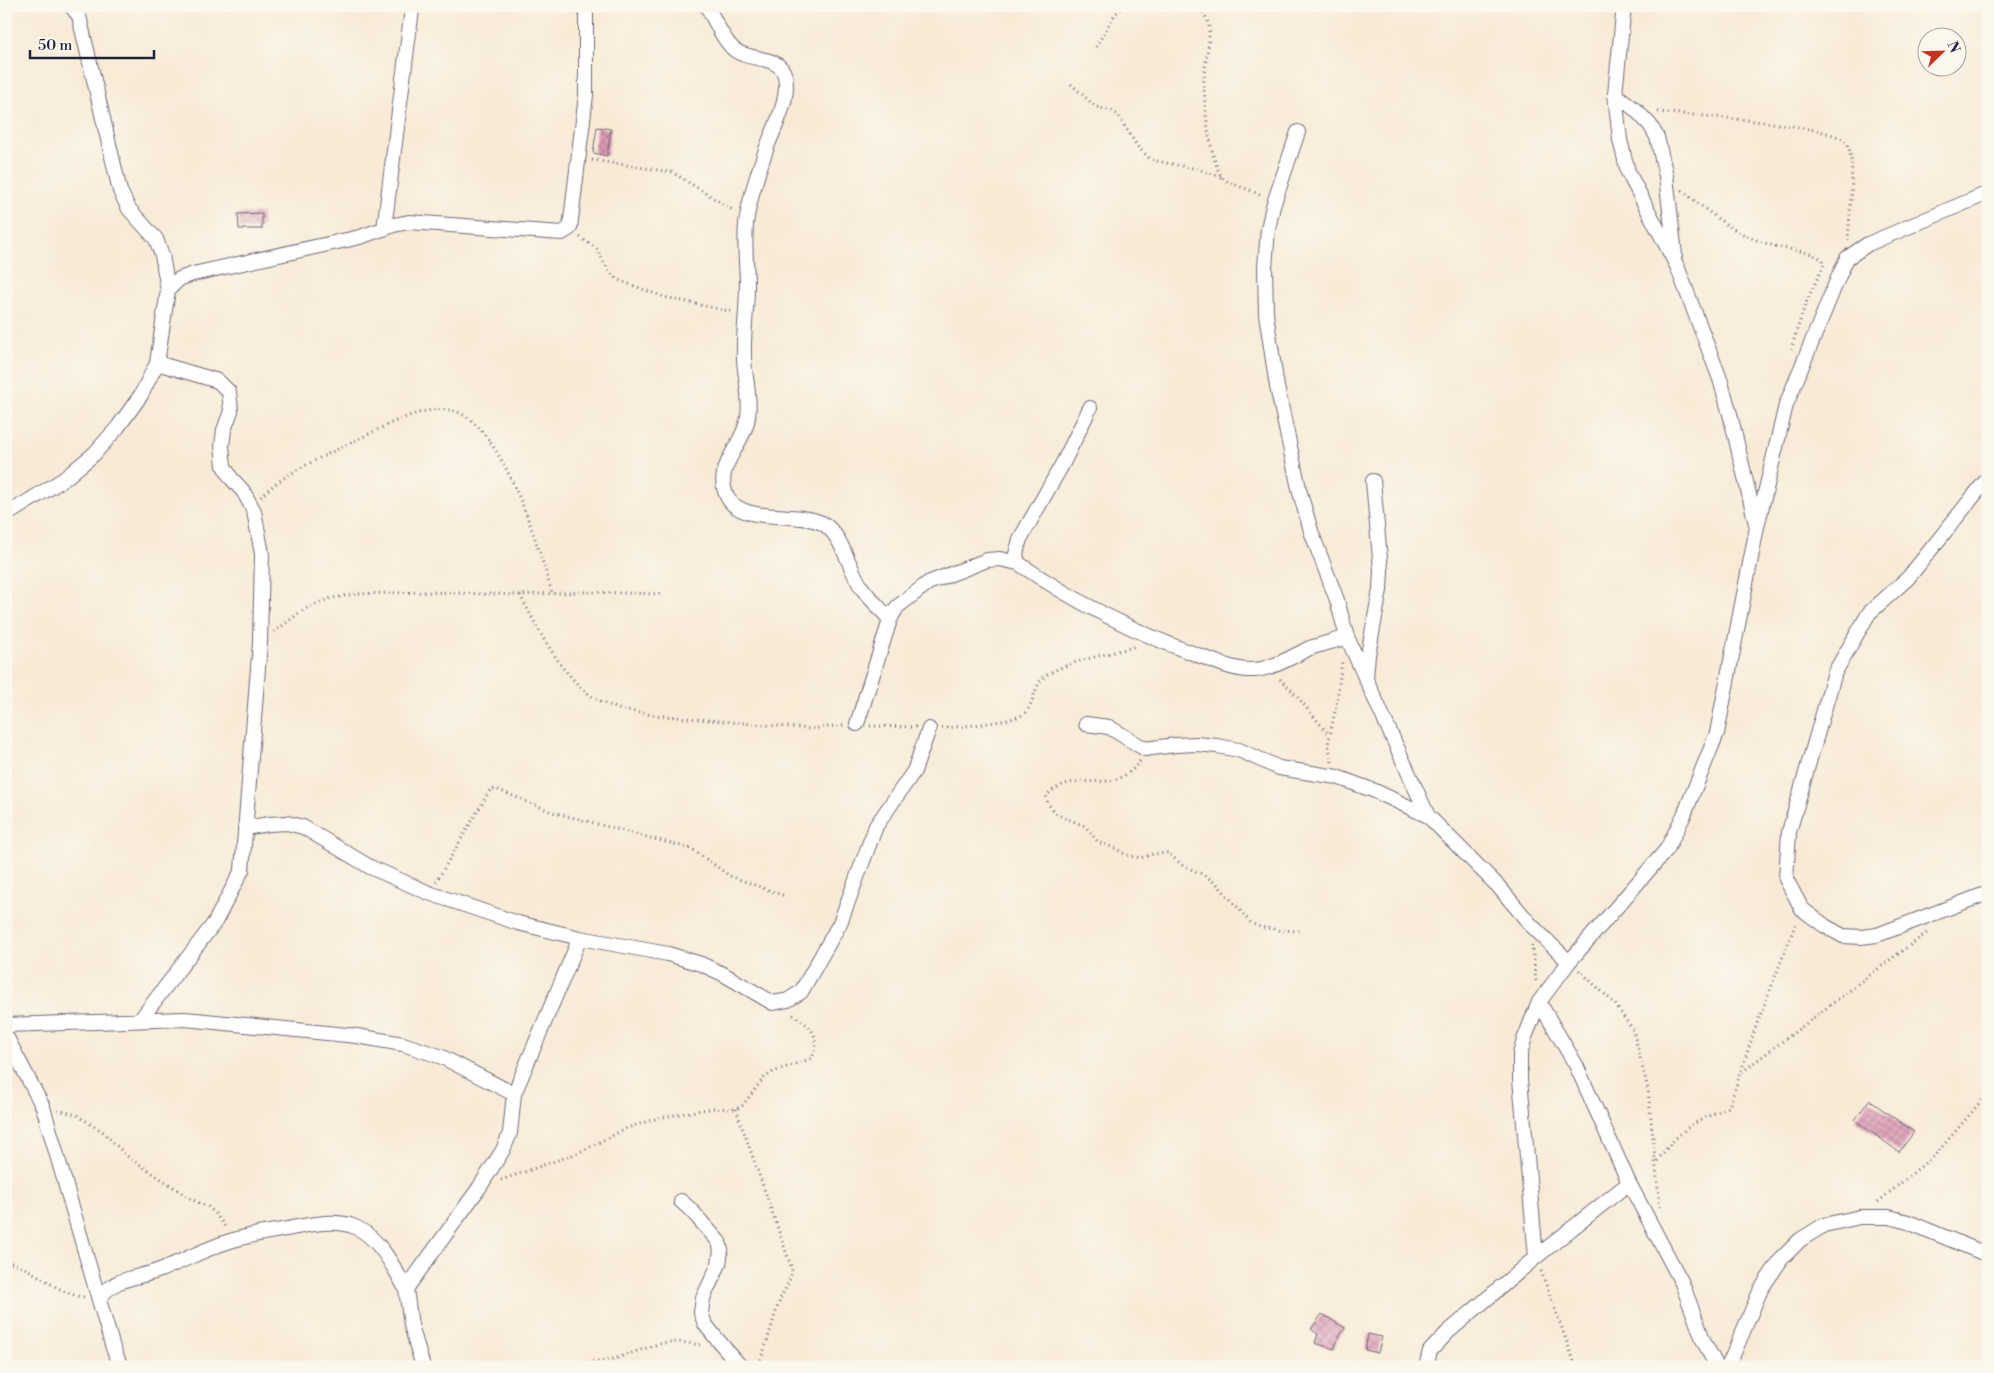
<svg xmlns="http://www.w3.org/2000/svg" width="1994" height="1373" font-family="'Libre Bodoni',serif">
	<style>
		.building { fill: url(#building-cross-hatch) }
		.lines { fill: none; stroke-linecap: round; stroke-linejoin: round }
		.street-casing { stroke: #6d6872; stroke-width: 16 }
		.path { stroke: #6d6872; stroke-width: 3; stroke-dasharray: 1 4; stroke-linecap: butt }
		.street { stroke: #fff; stroke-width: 14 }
	</style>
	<defs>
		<pattern id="building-cross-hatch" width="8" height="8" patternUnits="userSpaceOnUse" patternTransform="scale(1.25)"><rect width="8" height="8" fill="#de9bb6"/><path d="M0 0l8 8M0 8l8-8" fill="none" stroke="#b47e95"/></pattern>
	</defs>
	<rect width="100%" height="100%" fill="#fbf7ec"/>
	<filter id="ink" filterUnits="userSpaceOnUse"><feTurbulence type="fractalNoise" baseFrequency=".02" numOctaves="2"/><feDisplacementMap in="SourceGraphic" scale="10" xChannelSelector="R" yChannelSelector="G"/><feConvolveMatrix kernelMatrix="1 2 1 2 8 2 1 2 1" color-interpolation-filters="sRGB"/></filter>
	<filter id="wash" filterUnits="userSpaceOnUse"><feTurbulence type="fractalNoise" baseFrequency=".0096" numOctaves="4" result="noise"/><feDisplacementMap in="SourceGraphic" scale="20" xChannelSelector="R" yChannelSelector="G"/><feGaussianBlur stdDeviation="1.12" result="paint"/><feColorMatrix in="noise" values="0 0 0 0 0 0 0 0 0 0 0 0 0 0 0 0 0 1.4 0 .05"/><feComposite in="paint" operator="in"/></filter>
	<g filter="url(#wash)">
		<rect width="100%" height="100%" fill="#f8ead7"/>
		<g id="blocks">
			<path class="building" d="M597,127L611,129L607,156L593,153Z
				M262,213V229H239L238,214Z
				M1869,1100L1914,1132L1899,1152L1855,1120Z
				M1322,1314L1345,1328L1338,1339L1334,1349L1315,1343L1318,1334L1311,1329Z
				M1368,1334L1382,1337L1378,1353L1365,1350Z"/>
		</g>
	</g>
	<g filter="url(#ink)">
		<use href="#blocks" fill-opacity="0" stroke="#6d6872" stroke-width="1"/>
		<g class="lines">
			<defs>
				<path id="street" d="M707,6C714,19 725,44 736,51C750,61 780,55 785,76C790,99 775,126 767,147C759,169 751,193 747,217C743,239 747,264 747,286C747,310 743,334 744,359C745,378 751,398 748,417C744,446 711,468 728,498C742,524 798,511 822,523C842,533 849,570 862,588C870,599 881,609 890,620
					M1624,6L1615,94L1620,140L1628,172L1677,266L1720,379L1730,414L1756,524
					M1615,94L1636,110L1650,125L1657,137L1666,176L1675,255
					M1298,132L1273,206L1268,229L1265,267L1266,314L1277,387L1300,493L1312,534L1337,600L1347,637L1428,816L1498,886L1531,925L1569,962
					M384,229L412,9
					M168,290L179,279L193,274L360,237L394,225L409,222L562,233L570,228L586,95V6
					M1090,408L1063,463L1020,539L1016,554L1018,563C1075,602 1138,634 1203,657C1219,663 1236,671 1254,670C1273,669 1293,656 1310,648C1322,644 1335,641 1347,637
					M1988,478L1908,578L1869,613L1835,672L1789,832L1786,879L1802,909L1825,926L1843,936L1861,937L1877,935L1988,893
					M6,515L64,479L94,454L118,427L141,395L157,363L168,290L162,255L156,239L129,209L120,191L79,16L71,6
					M1366,678L1368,655L1380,590L1381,570L1373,481
					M857,724L890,620L897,607L928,583L987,560L1000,559L1018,563
					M1086,724L1109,727L1145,749L1175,745L1197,744L1217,746L1239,750L1279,768L1337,777L1375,791L1428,816
					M245,828L269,824L287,823L303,827L370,867L429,893L518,923L580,938L668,954L701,964L723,974L773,1003L788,1000L801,992L840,923L876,826L914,771L929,729
					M1539,1002L1576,1065L1629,1183L1682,1283L1704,1342L1717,1367
					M140,1020L215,922L242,870L260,643L262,554L254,511L243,491L231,478L224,466L222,446L224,430L231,411L229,392L218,381L157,363
					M6,1025L185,1019L357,1036L403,1044L442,1057L514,1094
					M6,1036L43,1107L113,1348L121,1367
					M681,1201L691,1210L719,1242L721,1250L719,1264L703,1298L701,1313L705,1324L716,1338L741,1367
					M1536,1257L1520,1079V1054L1525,1037L1539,1002L1569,962L1667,849L1684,815L1717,733L1757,527L1786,405L1838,278L1847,258L1868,244L1988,193
					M100,1298C115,1276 137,1279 160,1270C186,1260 210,1246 237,1239C257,1233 278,1231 297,1227C314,1224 333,1220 350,1225C378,1234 393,1266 406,1289
					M423,1367L411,1325L406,1289L479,1188L503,1150L510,1133L514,1094L580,938
					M1426,1367L1430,1351L1448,1332L1536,1257L1629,1183
					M1728,1367L1761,1289L1782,1258L1800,1240L1824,1225L1860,1217H1889L1908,1222L1988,1255"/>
			</defs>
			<use href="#street" class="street-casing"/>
			<path class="path" d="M1195,6C1203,11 1208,18 1209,28C1210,44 1205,61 1204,77C1203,97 1210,165 1223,178C1231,186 1250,188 1261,196
				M1096,47L1115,14L1124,6
				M1071,84L1096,107L1112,111L1118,115L1137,146L1151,160L1198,169L1221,177
				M1658,112C1687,115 1832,124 1846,142C1857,157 1849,219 1848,240
				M592,160L672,172L734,211
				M1682,190C1712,215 1732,233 1771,245C1787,250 1809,250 1823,260L1824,264L1805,305L1791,349
				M580,237L596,248L609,271L618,280L664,297L733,312
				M261,497C279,475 331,453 358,439C384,427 425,403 454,411C502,424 539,548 552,593
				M520,595L543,638L563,668L579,686L594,698L618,709L653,715L811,729L844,725
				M274,632L305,609L328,599L355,594L425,592L520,595L583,592L660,594
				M1280,679L1296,695L1329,735
				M870,726L916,727
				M942,728C957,727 1016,722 1025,713C1036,701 1033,683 1048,674C1074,659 1108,655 1136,646
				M1140,761C1110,801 1079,764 1046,796L1048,804L1058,815L1085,826L1098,842L1117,849L1126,855L1140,858L1153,854L1168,853L1182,865L1204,875L1217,884L1251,923L1260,927L1279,930L1300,931
				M1332,762L1328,744L1336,707L1342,661
				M436,882L490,790L496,789L552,812L692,849L730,876L785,896
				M1532,945L1536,981
				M1579,970L1615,1004L1633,1030L1648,1089L1660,1207
				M1742,1072L1899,953L1927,933
				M736,1109L792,1269C791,1282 783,1291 779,1302C772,1324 766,1346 758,1367
				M58,1110L77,1115L103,1132L127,1156L191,1199L208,1207L215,1213L226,1228
				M1657,1161C1682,1128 1691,1123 1729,1107L1756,1026L1796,923
				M501,1180L578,1153L627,1128L658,1118L713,1108L736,1109L743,1105L763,1079L773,1072L812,1058C822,1035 810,1026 792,1014
				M1878,1202L1937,1153L1988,1093
				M6,1262C36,1267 55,1294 84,1297
				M1541,1271L1576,1367
				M568,1367L583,1363L614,1359L661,1343L679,1342L702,1345"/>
			<use href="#street" class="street"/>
		</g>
	</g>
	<rect width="1994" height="1373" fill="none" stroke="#fbf7ec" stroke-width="25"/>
	<g transform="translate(1942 52) rotate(67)"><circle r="24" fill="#fbf7ec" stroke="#a4a2a5"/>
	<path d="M0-4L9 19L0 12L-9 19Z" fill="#c8321e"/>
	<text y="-8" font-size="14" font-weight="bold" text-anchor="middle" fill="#22223b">N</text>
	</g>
	<path d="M30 50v8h124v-8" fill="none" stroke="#22223b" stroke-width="2.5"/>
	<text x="38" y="50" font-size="15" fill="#22223b" stroke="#fbf7ec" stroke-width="4" paint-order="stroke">50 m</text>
</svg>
